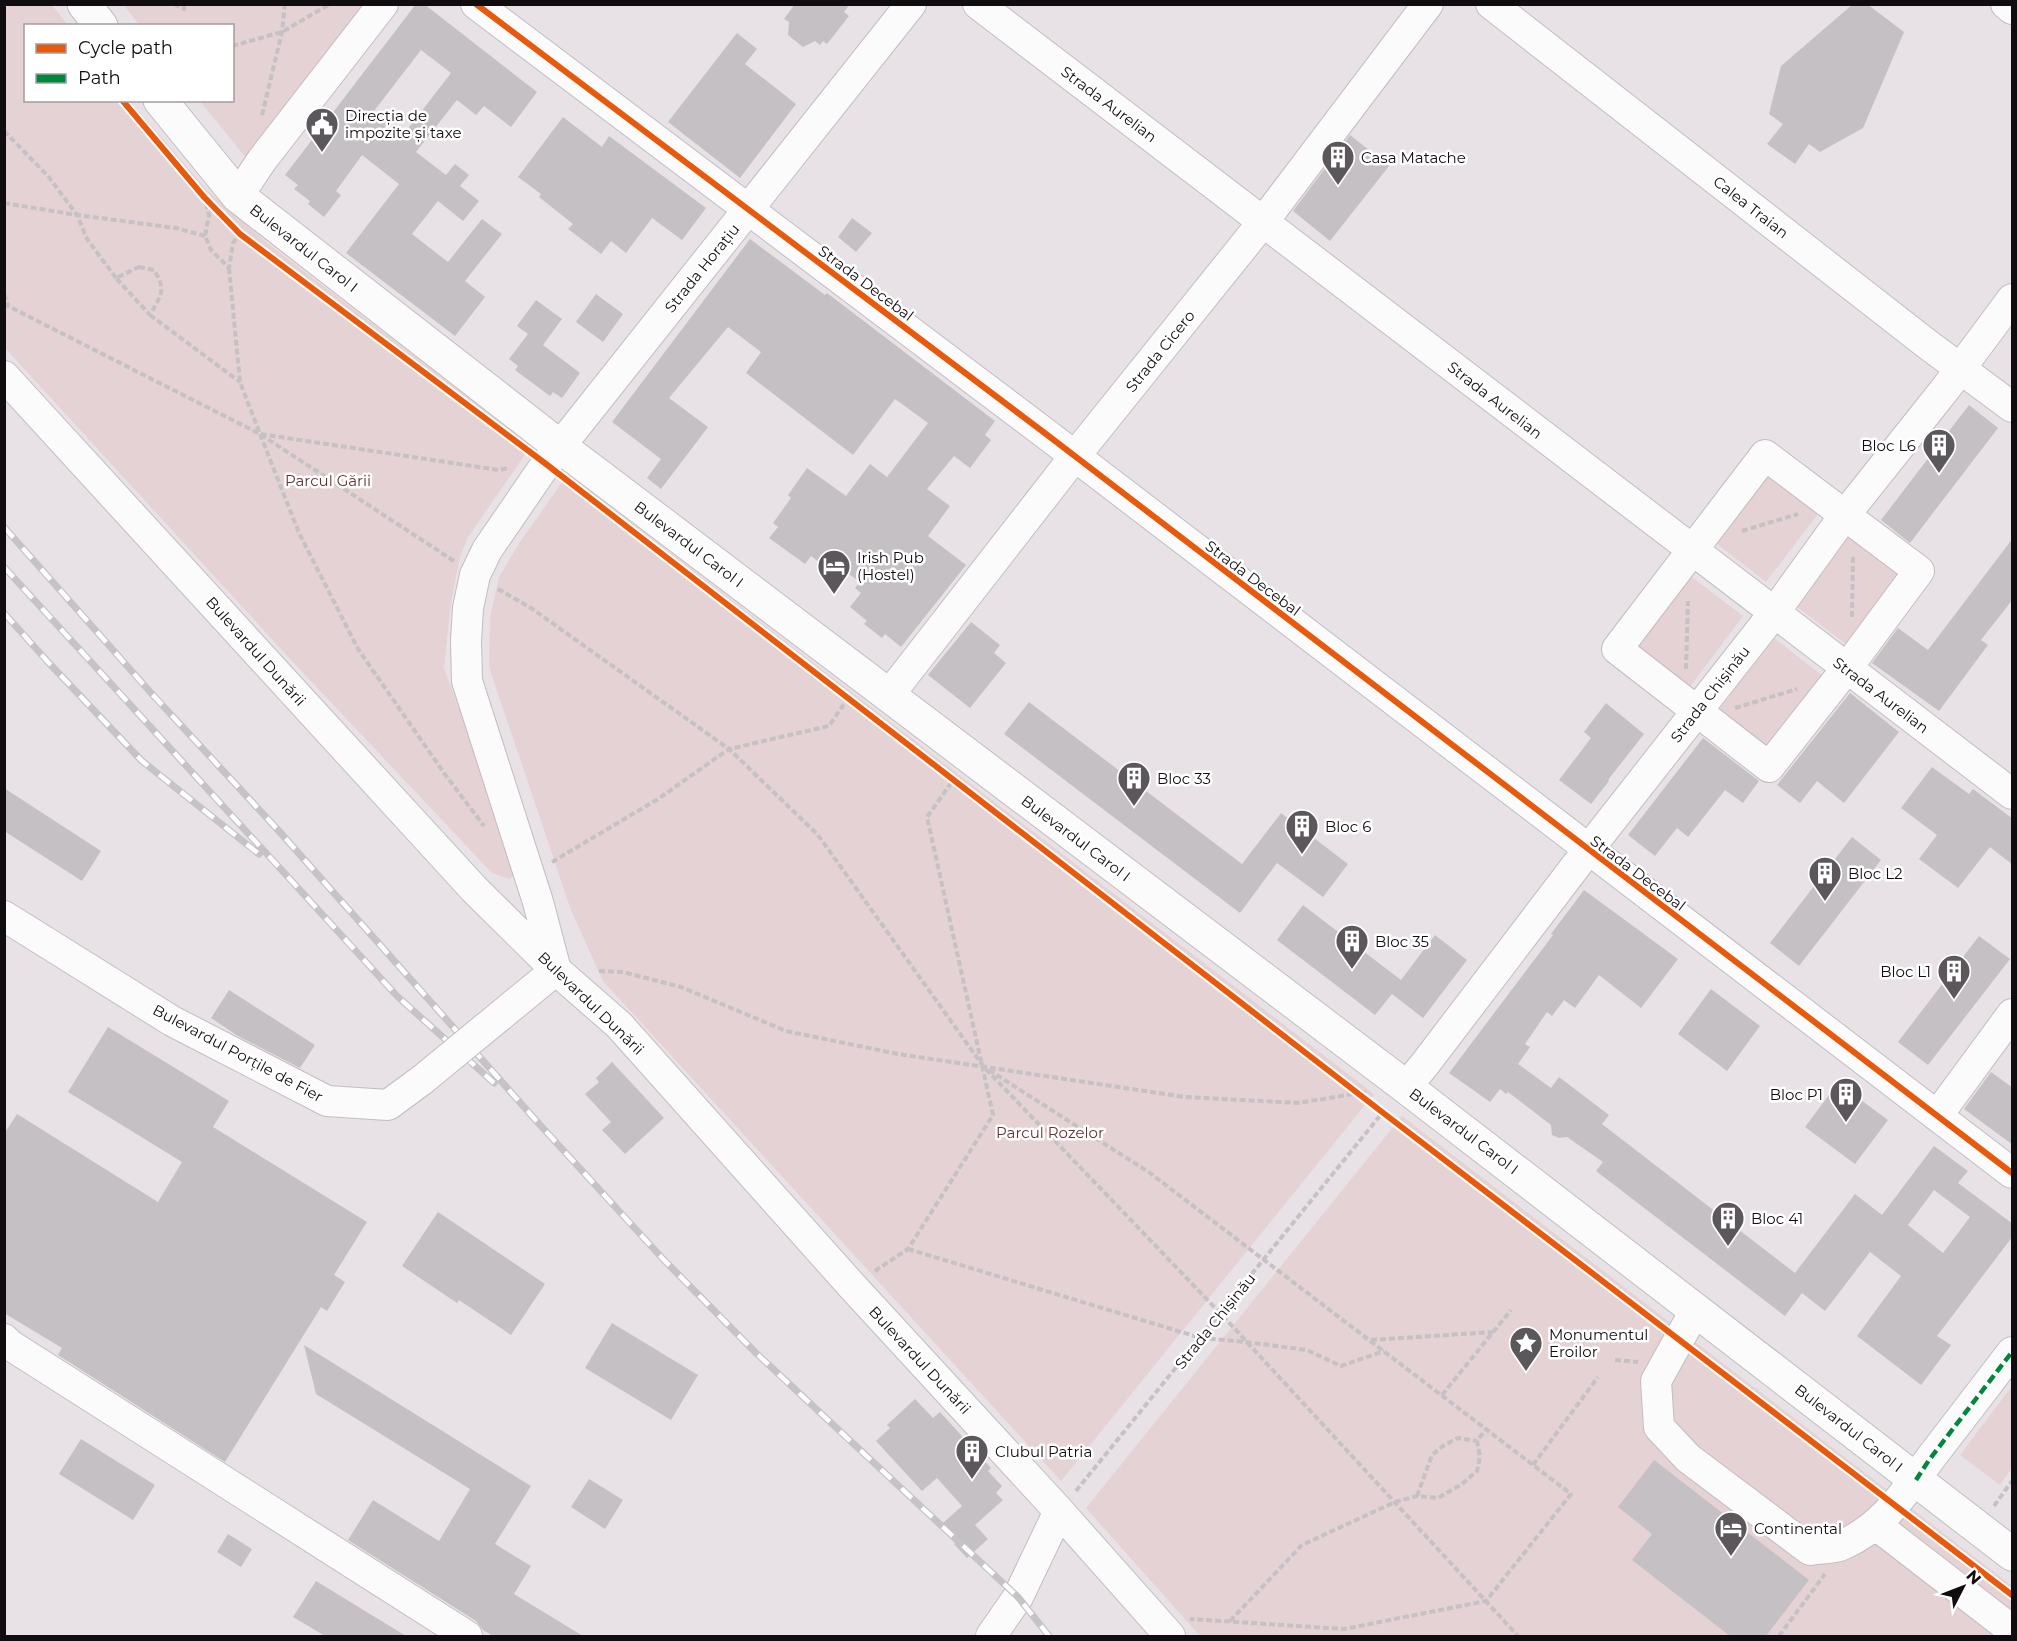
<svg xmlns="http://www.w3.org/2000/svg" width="2017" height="1641" font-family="Montserrat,sans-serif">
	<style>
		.green { fill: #e4d2d4 }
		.building { fill: #c5c0c3; fill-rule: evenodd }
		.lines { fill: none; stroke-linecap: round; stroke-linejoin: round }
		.minor-casing { stroke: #c2bdc1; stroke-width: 32 }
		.major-casing { stroke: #c2bdc1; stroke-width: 35 }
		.path { stroke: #c5c1c4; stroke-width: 4; stroke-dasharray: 6 3; stroke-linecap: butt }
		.minor { stroke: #fcfbfb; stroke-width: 30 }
		.major { stroke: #fcfbfb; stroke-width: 33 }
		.rail-casing { stroke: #c5c3c5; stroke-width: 7 }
		.rail { stroke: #fff; stroke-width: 4.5; stroke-dasharray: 14; stroke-linecap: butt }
		.minor-bridge-casing { stroke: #c2bdc1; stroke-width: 32; stroke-linecap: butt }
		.minor-bridge { stroke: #fcfbfb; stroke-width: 30 }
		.quiet { stroke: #00873e; stroke-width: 4.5; stroke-dasharray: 9 4.5; stroke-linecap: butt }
		.cycleway-casing { stroke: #fff; stroke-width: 10 }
		.cycleway { stroke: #e8590c; stroke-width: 6 }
		.labels { text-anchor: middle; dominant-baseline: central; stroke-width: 5; stroke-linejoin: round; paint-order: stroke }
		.street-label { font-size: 15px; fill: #110c10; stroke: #fff }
		.poi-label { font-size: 15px; fill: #110c10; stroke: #fff; text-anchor: start }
		.park-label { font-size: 15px; fill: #663233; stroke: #fff }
	</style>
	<rect width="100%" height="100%" fill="#e8e2e7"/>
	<path class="green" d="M5,5H52L68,25L26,26V100L130,101L207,190L266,242L531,446L468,537L460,557L451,602L444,668L518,870L510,879L492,873L292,661L5,348Z
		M123,5H366L247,159L200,101L232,100V26L140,25Z
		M1770,464L1824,506L1766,582L1712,540Z
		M568,474L1374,1094L1061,1481L603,981L571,910L489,667L490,617L499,577L520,542Z
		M1854,530L1909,572L1851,648L1796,606Z
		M1689,575L1743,616L1686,692L1631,650Z
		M1774,638L1828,680L1770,756L1716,714Z
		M1402,1116L2012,1586V1636H1200L1086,1508Z
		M2012,1386V1468L2000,1485L1960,1455Z"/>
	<path class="building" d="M416,4H424L537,92L511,127L484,106L476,115L457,100L416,152L446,175L455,164L469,175L460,186L479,201L463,221L438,201L412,234L448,262L482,219L502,234L465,281L485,297L455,336L346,253L399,184L362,155L336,191L341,195L324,217L308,204L310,201L294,189L298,185L285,175ZM421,50L451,73L404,134L374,111Z
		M795,4H850L844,12L849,16L827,44L823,41L820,45L815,41L803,47L788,35L789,22L784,19Z
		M1853,4H1867L1904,32L1863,128L1820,152L1809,144L1795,164L1767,144L1783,124L1769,114L1781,66Z
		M737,33L757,49L745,64L796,104L740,178L668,122Z
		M563,117L602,147L609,136L706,208L682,240L652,218L626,253L611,241L601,254L568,229L573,224L539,197L541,194L518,177Z
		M1350,135L1389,166L1330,241L1293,211Z
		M852,218L872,233L856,252L838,237Z
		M750,239L825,295L827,293L995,421L985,435L991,440L970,468L954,456L927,489L950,506L928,536L966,565L901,647L885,634L882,638L864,624L867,621L850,607L861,593L855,588L860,582L824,556L819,562L811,556L805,564L769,538L778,527L773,523L791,498L788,495L807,468L846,496L870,464L887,477L928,423L895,399L853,455L746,373L761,352L728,327L669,398L708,427L661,489L647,478L661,459L612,422Z
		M596,294L623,314L603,342L576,322Z
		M536,300L562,319L543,345L580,373L562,398L553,392L550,396L515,370L518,366L509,359L528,334L517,326Z
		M1969,405L1998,428L1910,543L1881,520Z
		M2013,538V599L1981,640L1988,645L1939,711L1872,663L1898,628L1928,650Z
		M971,622L1000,645L994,653L1006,663L970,708L928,675Z
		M1850,693L1899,732L1844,803L1817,781L1800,803L1777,785Z
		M1029,702L1242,864L1281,813L1348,864L1323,897L1277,863L1240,913L1004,734Z
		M1606,703L1644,734L1608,780L1609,781L1591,804L1559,780L1591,738L1584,732Z
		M1703,738L1759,781L1743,803L1725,790L1688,837L1677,828L1655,856L1628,835Z
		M1932,767L1969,794L1973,789L2013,819V865L1990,847L1958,888L1919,859L1937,835L1901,808Z
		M4,788L101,851L82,881L4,831Z
		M1852,837L1881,860L1799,966L1770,943Z
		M1584,890L1678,959L1641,1008L1599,975L1575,1008L1564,1000L1552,1016L1547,1012L1525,1044L1530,1047L1518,1064L1551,1088L1559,1077L1609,1115L1602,1124L1795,1273L1855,1194L1882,1215L1934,1146L1968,1171L1958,1183L2013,1224V1236L1937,1336L1951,1345L1921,1385L1857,1336L1901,1276L1870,1252L1825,1311L1802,1293L1785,1316L1596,1171L1603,1162L1567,1137L1559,1138L1552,1135L1551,1125L1508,1092L1506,1094L1500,1089L1490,1102L1449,1073L1553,935L1551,934ZM1934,1190L1970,1217L1943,1253L1908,1225Z
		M1303,905L1401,980L1435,935L1467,960L1423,1018L1392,994L1375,1015L1277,940Z
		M1979,936L2010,959L1928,1065L1898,1042Z
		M1711,989L1760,1026L1727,1071L1678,1034Z
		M229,990L315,1045L300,1068L238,1036L211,1018Z
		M108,1027L229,1101L213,1127L367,1222L334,1275L345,1282L327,1311L321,1307L225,1462L58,1355L62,1348L4,1313V1134L17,1114L158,1202L182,1162L68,1092Z
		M612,1062L664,1118L625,1154L602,1130L611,1122L585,1094L599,1082L596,1078Z
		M1991,1072L2013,1088V1145L1964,1109Z
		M1838,1083L1888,1120L1855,1164L1805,1127Z
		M438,1212L545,1284L511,1335L459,1300L457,1303L402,1266Z
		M612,1323L698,1375L671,1420L585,1368Z
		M304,1345L531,1486L495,1544L531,1566L514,1594L583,1636H493L483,1630L476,1621L348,1540L373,1500L439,1541L470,1489L316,1394Z
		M915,1399L933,1418L940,1412L991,1468L988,1471L1002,1486L996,1493L1003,1500L975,1525L988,1539L967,1558L954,1544L959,1540L943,1523L962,1506L937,1478L922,1491L876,1441L890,1428L887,1425Z
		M81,1439L155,1485L133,1520L59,1474Z
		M1654,1460L1809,1580L1766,1636H1730L1632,1560L1652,1534L1618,1507Z
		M589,1479L623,1500L605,1529L571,1507Z
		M228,1534L252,1549L241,1567L217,1552Z
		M316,1581L406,1636H325L293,1617Z"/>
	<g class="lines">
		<defs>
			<path id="minor" d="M476,4L1046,434L2012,1173
				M978,4L2012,794
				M1491,4L1927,344L2012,407
				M2006,4L2012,9
				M238,196L262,160L383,4
				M4,376L474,889L556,970L619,1025L852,1286L1059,1511L1170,1636
				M1765,455L1919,571L1847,668L1769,767L1617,649Z
				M889,695L1075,456L1263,222L1428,4
				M4,916L172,1021L327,1101L388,1105L422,1080
				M556,970L538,902L467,681L466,641L468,608L475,575L487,550L546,464L911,4
				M500,1016L556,970
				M1406,1087L1425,1064L1588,850L1774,613L1844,516L1946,388L2012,299
				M1937,1116L2012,1014
				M1696,1309L1656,1381L1659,1427L1688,1458L1810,1550C1820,1548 1833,1549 1842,1545C1886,1526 1908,1487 1936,1451C1961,1418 1987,1385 2012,1352
				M4,1339L10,1345L467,1636
				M1876,1525L2012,1630
				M991,1636L1018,1597L1059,1511"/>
			<path id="major" d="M84,4L101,26
				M160,100L238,196L545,435L1406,1087L2012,1554"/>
		</defs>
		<use href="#minor" class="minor-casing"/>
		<use href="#major" class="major-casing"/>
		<path class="path" d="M174,4L184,9V4
			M232,46L282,32L330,4
			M262,115L282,32L285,4
			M4,131L48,176L77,215L87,239L116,278
			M4,203L77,215L176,228L205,236
			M206,203L209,215L205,236L211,250L229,268L233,243L240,234
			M139,267L154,270C167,291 161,295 150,315L116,278Z
			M229,268L240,382L260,434L499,470L510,468
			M4,294L8,305
			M4,304L260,434L454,561
			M150,315L240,382
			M260,434L299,533L358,649L444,773L484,826
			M1742,531L1798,514
			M498,589L531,608L729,749L818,835L983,1066L1221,1314L1518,1636
			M1852,617L1853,555
			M1686,669L1688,601
			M1735,708L1797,689
			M552,862L658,799L729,749L829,726L848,698
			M599,971L623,972L681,987L786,1031L898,1054L1185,1097L1298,1103L1366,1092
			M989,1070L1150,1173L1571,1494L1486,1601L1344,1629L1190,1619
			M908,1249L1201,1338L1246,1342L1307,1350L1341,1366L1384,1351
			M875,1271L908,1249L993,1115L927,817L954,779
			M1371,1340L1493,1332
			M1615,1360L1638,1362
			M1442,1395L1511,1310
			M1533,1465L1598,1377
			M1076,1491L1387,1107
			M1417,1496L1432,1455L1443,1446L1458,1438L1477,1441
			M1994,1506L2012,1481
			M1230,1621L1302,1545L1395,1502L1417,1496L1438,1498L1462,1484L1477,1471L1480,1457L1477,1441L1486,1429
			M1779,1636L1825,1574"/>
		<use href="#minor" class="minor"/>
		<use href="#major" class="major"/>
		<defs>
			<path id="rail" d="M4,527L152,694L278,830L541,1126L663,1259L756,1353L1018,1597L1049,1636
				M4,567L397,996L494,1083
				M4,613L48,662L142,761L259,854"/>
		</defs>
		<use href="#rail" class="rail-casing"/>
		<use href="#rail" class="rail"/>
		<defs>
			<path id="minor-bridge" d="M422,1080L500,1016"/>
		</defs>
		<use href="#minor-bridge" class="minor-bridge-casing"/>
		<use href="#minor-bridge" class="minor-bridge"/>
		<path class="quiet" d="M1916,1480L1929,1460L2012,1352"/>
		<defs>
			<path id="cycleway" d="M476,4L1046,434L2012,1173
				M122,100L204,197L240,234L546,464L1382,1112L2012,1595"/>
		</defs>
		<use href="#cycleway" class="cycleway-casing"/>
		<use href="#cycleway" class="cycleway"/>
	</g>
	<defs>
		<symbol id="civic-pin" viewBox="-11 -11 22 30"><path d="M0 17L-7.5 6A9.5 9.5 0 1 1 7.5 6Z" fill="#5c575b" stroke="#fff"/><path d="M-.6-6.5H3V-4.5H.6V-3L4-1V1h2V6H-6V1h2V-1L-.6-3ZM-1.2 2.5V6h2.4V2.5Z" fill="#fff"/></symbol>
		<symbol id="building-pin" viewBox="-11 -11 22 30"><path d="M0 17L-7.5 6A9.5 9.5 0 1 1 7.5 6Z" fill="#5c575b" stroke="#fff"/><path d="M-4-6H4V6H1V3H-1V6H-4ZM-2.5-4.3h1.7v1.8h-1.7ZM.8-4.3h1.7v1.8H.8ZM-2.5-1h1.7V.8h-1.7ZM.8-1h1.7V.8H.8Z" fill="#fff"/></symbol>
		<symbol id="hotel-pin" viewBox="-11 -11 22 30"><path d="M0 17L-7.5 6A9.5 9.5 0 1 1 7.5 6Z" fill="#5c575b" stroke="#fff"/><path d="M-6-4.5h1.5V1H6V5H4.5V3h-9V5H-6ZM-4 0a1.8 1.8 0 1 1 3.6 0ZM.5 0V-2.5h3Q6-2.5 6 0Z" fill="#fff"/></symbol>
		<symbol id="sight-pin" viewBox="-11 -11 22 30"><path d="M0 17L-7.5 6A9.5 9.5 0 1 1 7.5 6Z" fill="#5c575b" stroke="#fff"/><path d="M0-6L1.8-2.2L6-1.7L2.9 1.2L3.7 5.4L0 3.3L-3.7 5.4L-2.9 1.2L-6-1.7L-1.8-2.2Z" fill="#fff"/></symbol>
	</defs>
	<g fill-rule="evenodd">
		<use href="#civic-pin" x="303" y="105" width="38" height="52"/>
		<use href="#building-pin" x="1319" y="138" width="38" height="52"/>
		<use href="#building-pin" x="1920" y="426" width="38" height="52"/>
		<use href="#hotel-pin" x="815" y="547" width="38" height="52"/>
		<use href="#building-pin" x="1115" y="759" width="38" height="52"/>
		<use href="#building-pin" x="1283" y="807" width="38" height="52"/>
		<use href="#building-pin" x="1806" y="854" width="38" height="52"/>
		<use href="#building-pin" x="1333" y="922" width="38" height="52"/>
		<use href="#building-pin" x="1935" y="952" width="38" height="52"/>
		<use href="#building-pin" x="1827" y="1075" width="38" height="52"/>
		<use href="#building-pin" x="1709" y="1199" width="38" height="52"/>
		<use href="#sight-pin" x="1507" y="1324" width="38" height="52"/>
		<use href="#building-pin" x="953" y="1432" width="38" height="52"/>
		<use href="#hotel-pin" x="1712" y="1509" width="38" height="52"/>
	</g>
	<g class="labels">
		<g class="street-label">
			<text transform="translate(1109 104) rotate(37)">Strada Aurelian</text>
			<text transform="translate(1751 207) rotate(38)">Calea Traian</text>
			<text transform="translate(304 248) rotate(38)">Bulevardul Carol I</text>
			<text transform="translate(702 268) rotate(-51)">Strada Horațiu</text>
			<text transform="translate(866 283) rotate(37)">Strada Decebal</text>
			<text transform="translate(1160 351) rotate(-51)">Strada Cicero</text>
			<text transform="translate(1495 400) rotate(38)">Strada Aurelian</text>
			<text transform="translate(689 544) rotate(37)">Bulevardul Carol I</text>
			<text transform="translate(1253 578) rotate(37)">Strada Decebal</text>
			<text transform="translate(256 651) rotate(48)">Bulevardul Dunării</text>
			<text transform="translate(1710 694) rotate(-52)">Strada Chișinău</text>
			<text transform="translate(1881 695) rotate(37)">Strada Aurelian</text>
			<text transform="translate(1076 838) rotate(37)">Bulevardul Carol I</text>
			<text transform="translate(1638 873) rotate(37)">Strada Decebal</text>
			<text transform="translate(591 1003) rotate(44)">Bulevardul Dunării</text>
			<text transform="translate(238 1053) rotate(28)">Bulevardul Porțile de Fier</text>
			<text transform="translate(1464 1131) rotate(37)">Bulevardul Carol I</text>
			<text transform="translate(1215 1321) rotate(-51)">Strada Chișinău</text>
			<text transform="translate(920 1360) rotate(47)">Bulevardul Dunării</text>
			<text transform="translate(1849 1428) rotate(38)">Bulevardul Carol I</text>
		</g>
		<g class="poi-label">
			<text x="345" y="115">Direcția de<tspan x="345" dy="17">impozite și taxe</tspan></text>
			<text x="1361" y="157">Casa Matache</text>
			<text x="1916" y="445" text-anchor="end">Bloc L6</text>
			<text x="857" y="557">Irish Pub<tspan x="857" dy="17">(Hostel)</tspan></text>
			<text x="1157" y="778">Bloc 33</text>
			<text x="1325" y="826">Bloc 6</text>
			<text x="1848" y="873">Bloc L2</text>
			<text x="1375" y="941">Bloc 35</text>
			<text x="1931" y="971" text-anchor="end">Bloc L1</text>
			<text x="1823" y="1094" text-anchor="end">Bloc P1</text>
			<text x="1751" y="1218">Bloc 41</text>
			<text x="1549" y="1334">Monumentul<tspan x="1549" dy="17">Eroilor</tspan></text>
			<text x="995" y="1451">Clubul Patria</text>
			<text x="1754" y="1528">Continental</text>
		</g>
		<g class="park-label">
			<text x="328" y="480">Parcul Gării</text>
			<text x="1050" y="1132">Parcul Rozelor</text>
		</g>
	</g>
	<rect width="2017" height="1641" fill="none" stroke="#110c10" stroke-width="12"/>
	<rect x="24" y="24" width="210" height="78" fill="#ffffff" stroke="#a09e9f" stroke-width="1.5"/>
	<rect x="36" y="44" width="30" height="9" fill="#e8590c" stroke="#a09e9f" stroke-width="1.5"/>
	<text x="78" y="54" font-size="18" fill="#110c10">Cycle path</text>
	<rect x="36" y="74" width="30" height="9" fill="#00873e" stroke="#a09e9f" stroke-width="1.5"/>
	<text x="78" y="84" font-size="18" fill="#110c10">Path</text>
	<g transform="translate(1963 1587) rotate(48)" stroke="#ffffff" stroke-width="4.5" paint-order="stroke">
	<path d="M0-4.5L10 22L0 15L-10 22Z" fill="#110c10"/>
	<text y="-9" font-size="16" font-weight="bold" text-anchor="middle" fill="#110c10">N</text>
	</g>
</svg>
